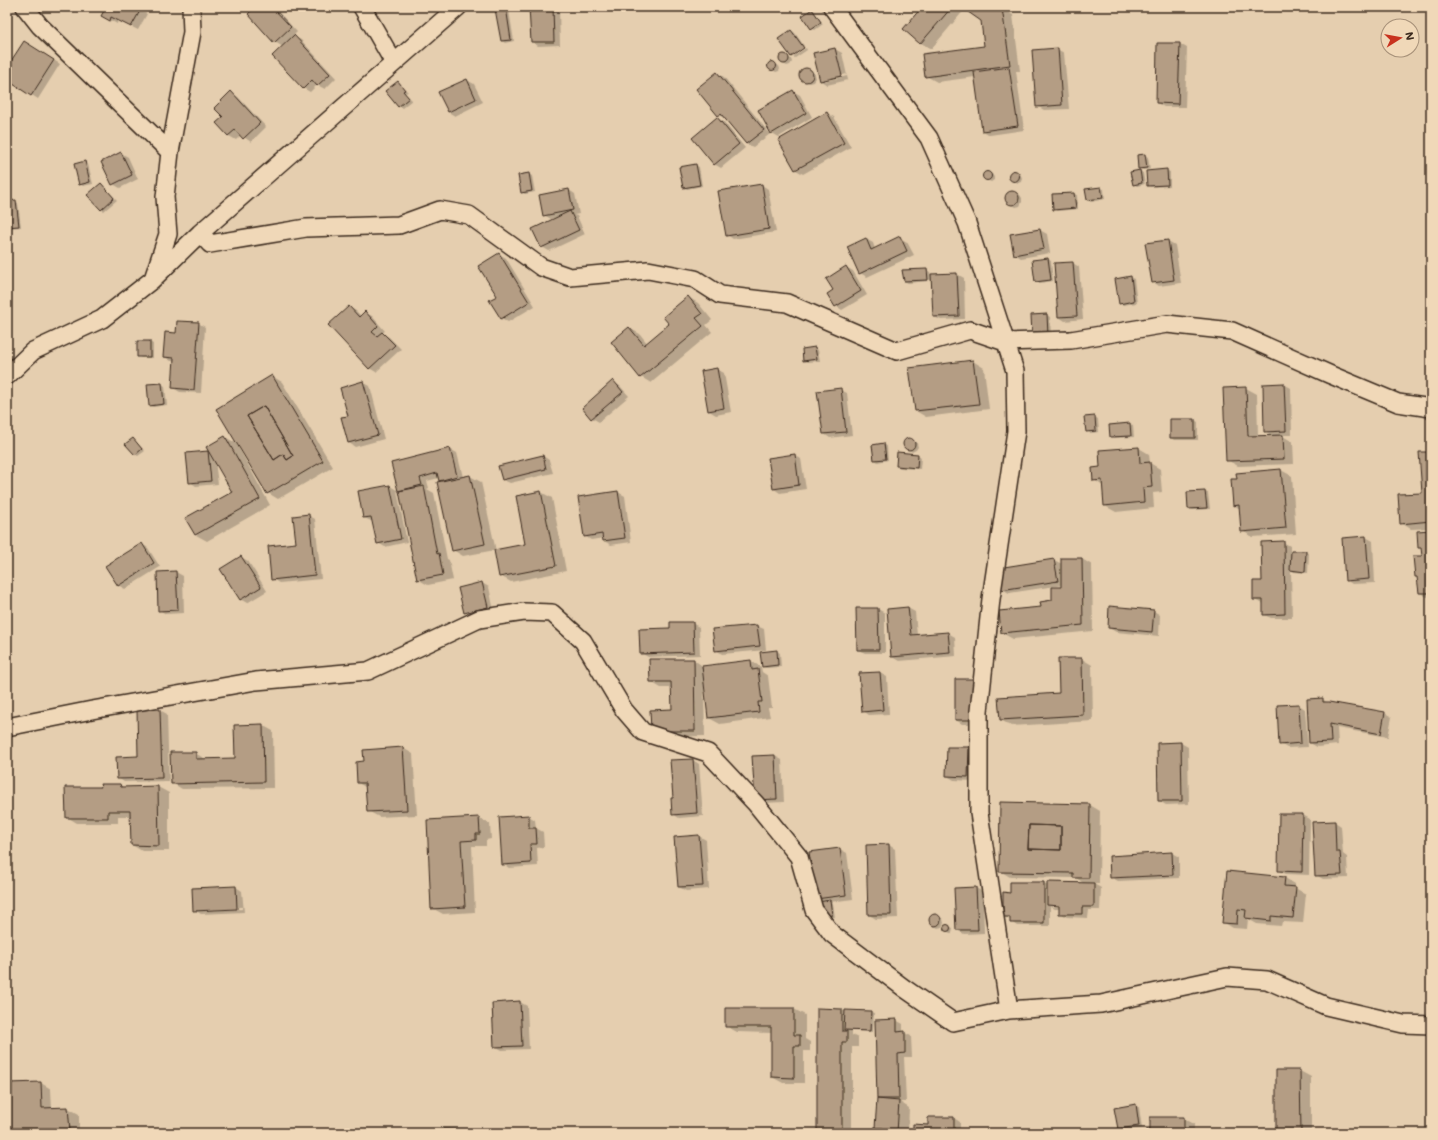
<svg xmlns="http://www.w3.org/2000/svg" width="1438" height="1140" font-family="Mali,sans-serif">
	<style>
		.shadow { fill: #0003; fill-rule: evenodd }
		.building { fill: #b49d84; stroke: #3b2a1e; fill-rule: evenodd }
		.lines { fill: none; stroke-linecap: round; stroke-linejoin: round }
		.street-casing { stroke: #3b2a1e; stroke-width: 20 }
		.street { stroke: #f0d8b8; stroke-width: 17 }
	</style>
	<rect width="100%" height="100%" fill="#e5ceaf"/>
	<filter id="ink" filterUnits="userSpaceOnUse"><feTurbulence type="fractalNoise" baseFrequency=".025" numOctaves="2"/><feDisplacementMap in="SourceGraphic" scale="8" xChannelSelector="R" yChannelSelector="G"/><feConvolveMatrix kernelMatrix="1 2 1 2 8 2 1 2 1" color-interpolation-filters="sRGB"/></filter>
	<g filter="url(#ink)">
		<path class="shadow" d="M107,7H135L147,14L138,30L118,20L117,24L103,16Z
			M257,7H274L297,32L293,36L301,40L336,78L325,89L317,85L310,92L303,88L283,47L275,42L249,14Z
			M530,7H559L560,45L538,46L532,42Z
			M625,7H652V9Z
			M924,7H1001L1013,15L1020,71H1016L1024,130L990,135L983,131L975,77L937,82L926,76L986,46L982,21L965,9L931,49L921,43Z
			M506,8L509,10L514,41L505,43L502,41Z
			M812,10L815,12L823,24L815,30L812,28Z
			M792,31L795,33L804,46L791,55Z
			M1180,44L1187,48L1185,107H1164L1157,103Z
			M31,46L60,64L38,99L7,79V69Z
			M806,48L807,50L795,58L793,57Z
			M835,49L842,53L848,80L827,85L821,81L814,54ZM847,74V76L825,81V79Z
			M1057,49L1064,53L1069,109L1044,110L1037,106Z
			M781,55H784L791,59L792,62L790,65L787,66L780,62V58Z
			M773,62L779,66L780,69L779,71L776,72L769,68V65L770,63Z
			M807,69L815,74L816,78L813,82L809,83L801,79L800,74L802,70Z
			M717,73L724,77L770,134L753,147L746,144L726,119L719,115Z
			M467,80L474,84L483,102L455,116L448,112Z
			M398,82L408,92L405,93L412,100L402,108L399,106L386,91Z
			M793,91L800,95L812,117L779,137L772,133Z
			M231,93L238,97L266,127L251,142L241,135L236,140L229,136L217,124L224,117Z
			M827,113L834,117L851,147L803,174L796,170L780,140Z
			M717,118L724,122L745,148L721,168L714,164Z
			M121,153L128,157L138,179L120,188L113,184Z
			M1145,155L1148,157L1150,169L1143,170L1139,168L1138,156Z
			M85,162L88,164L93,184L83,186L80,184Z
			M695,165L699,167L702,186L687,189L684,187Z
			M1166,170L1170,172V186L1151,187L1148,186Z
			M1014,171L1021,175L1022,178L1021,182L1018,183L1011,179L1009,176L1011,173Z
			M1140,171L1143,173L1145,184L1137,186L1134,184Z
			M986,172L992,174L994,177V180L991,182L985,179L983,176Z
			M529,174L532,176L535,192L525,194L522,192Z
			M101,184L117,200L104,211L101,209Z
			M762,185L768,189L776,232L733,239L727,235Z
			M1101,188L1104,189L1105,199L1091,202L1088,200Z
			M569,190L575,194L579,214L574,215L577,216L585,234L549,251L542,247L555,218L551,219L544,215Z
			M1012,191L1020,195L1022,198V202L1020,206L1016,207L1012,205L1006,200V196L1008,193Z
			M1074,194L1077,195L1078,209L1057,211L1054,209Z
			M15,201L18,203L21,227L7,228V202Z
			M1040,230L1047,234L1050,253L1021,258L1014,254Z
			M900,238L907,242L914,255L867,277L860,273L848,248L866,239L873,243L875,249Z
			M1168,241L1175,245L1181,283L1159,286L1153,282Z
			M499,254L506,258L535,306L508,322L501,318L498,296Z
			M1048,259L1051,261L1053,281L1039,283L1036,282Z
			M1073,263L1079,267L1083,319L1065,321L1059,317Z
			M846,267L853,271L867,295L842,310L836,306L834,291Z
			M927,270L930,272L931,275L957,274L964,278L965,319L941,320L934,317L932,281L924,277L923,278L929,281L908,283L904,281V271Z
			M1130,277L1134,279L1137,303L1123,305L1119,303Z
			M688,297L698,303L712,320L706,325L712,332L651,383L641,377L612,343L629,328L640,334L647,343L670,324Z
			M349,307L356,311L361,316L365,313L372,316L385,331L382,333L389,337L401,349L376,372L369,368Z
			M1047,315L1050,317L1051,337H1036Z
			M198,323L205,327L201,393L180,392L173,388L175,361H171L165,357L177,334Z
			M138,342H150L153,344V358H141L138,356Z
			M815,348L818,350L820,361L807,362L804,360Z
			M973,361L984,368L989,409L926,417L916,411L910,369Z
			M717,369L724,373L731,412L716,415L709,411Z
			M272,376L282,382L333,467L278,499L268,493Z
			M363,382L370,386L384,439L355,447L349,443V416Z
			M613,382L620,386L629,396L599,422L592,418Z
			M162,384L165,386L167,405L153,407L150,405L148,385Z
			M1284,384L1291,388L1292,435H1281L1293,442L1294,464L1238,466L1227,460L1224,388H1246L1257,394L1258,436H1273L1265,431L1264,385Z
			M841,390L847,393L852,435L830,438L824,434Z
			M1095,417L1098,419L1099,432L1090,433L1087,431Z
			M1195,420L1198,422V440H1174L1171,438Z
			M1130,424L1133,426L1134,437L1114,438L1110,437V425Z
			M225,437L236,443L270,505L207,541L196,535L187,518L233,493L215,461L218,484L196,486L190,482L187,454L208,452L212,454Z
			M910,438L917,443L918,447L916,450L912,452L905,447L904,443L906,440Z
			M133,439L145,451L138,456L135,454Z
			M883,444L887,446L888,460L878,462L875,460Z
			M1139,448L1149,454L1150,463L1160,469L1162,492L1153,493L1154,508L1116,512L1105,506L1103,486L1094,480L1102,468Z
			M450,449L457,453L463,477L470,476L481,482L496,551L526,545L541,492L552,498L566,571L511,582L500,576L495,550L463,556L453,550L443,482L439,480V478L427,481L429,488L427,489L434,493L447,559L449,560L453,580L428,585L417,579L400,491L399,490Z
			M1431,453V528L1411,529L1401,523L1423,494Z
			M795,455L801,459L806,489L780,493L774,489Z
			M918,455L921,457L920,469L900,468L897,466Z
			M543,456L549,460L553,473L510,483L503,480Z
			M1281,470L1292,476L1296,534L1253,537L1242,531L1240,509L1234,505L1238,480L1237,474Z
			M390,486L397,490L407,542L385,547L378,543L373,521H371L364,518Z
			M618,492L625,496L631,542L611,545L604,541V538L591,540L584,536L579,498Z
			M1205,492L1208,493L1210,509L1193,510L1189,508L1188,493Z
			M308,515L315,519L321,579L279,583L272,579L297,544Z
			M1431,531V596L1427,597L1420,593L1419,578L1415,576L1423,557V549L1419,547Z
			M1366,537L1373,541L1375,583L1352,584L1346,580Z
			M1283,542L1290,546V552H1306L1309,554L1308,573L1294,572L1291,570L1292,618H1271L1264,615V604L1254,600Z
			M142,544L148,548L160,567L125,589L118,585Z
			M241,557L248,561L267,591L247,603L240,599Z
			M1082,559L1092,565L1093,631L1013,639L1002,633L1053,601L1062,588V585L1009,593L1002,589L999,569L1054,560L1062,564Z
			M176,572L183,576L184,613L166,614L159,610Z
			M482,583L489,587L494,611L472,616L465,612Z
			M908,608L915,612L917,635L948,633L955,637L956,656L899,661L892,657L888,610Z
			M878,609L885,613V653H865L858,650Z
			M1154,611L1160,615L1159,636L1116,632L1109,628Z
			M692,623L699,627L700,655L648,657L641,653L671,629Z
			M757,626L764,629L766,650L722,654L716,650L713,630Z
			M777,651L780,653L781,667L766,668L763,667Z
			M1082,659L1092,665L1093,721L1011,726L1001,720L1060,694Z
			M694,660L704,667L751,661L761,667L762,672L768,676L772,708H768L770,717L720,724L709,718L706,689H704L705,736L662,737L673,710L672,688H661L651,682Z
			M880,673L887,677L889,714L869,715L863,711Z
			M972,680L979,684V724H962L956,720Z
			M1322,699L1328,703L1385,713L1392,717L1388,737L1337,728L1338,745L1317,747L1310,743Z
			M1299,705L1305,709L1308,747L1287,748L1280,744Z
			M160,710L167,714L169,781L124,782L118,778L139,757Z
			M262,725L273,731L274,788L182,789L172,783L195,753L207,760L236,759Z
			M1181,743L1188,747L1189,804L1166,805L1159,801Z
			M403,748L413,754L417,815L379,817L368,811L367,788L358,783L365,762Z
			M969,748L975,752L974,781L954,780L947,776Z
			M7,749L8,750L10,773L7,774Z
			M775,756L782,760L784,802L762,803L756,799Z
			M693,760L699,764L703,816L679,818L673,814L674,799Z
			M120,785L125,788L158,787L169,793V851H142L132,845V816H118V823H77L67,817L102,788Z
			M1090,805L1100,811L1099,884H1094L1101,888L1100,910H1089L1088,918L1067,917L1060,913V909H1055L1050,906V926H1017L1011,922V920L1004,917L1011,894L1044,883L1048,886L1085,884L1076,878L1010,877L1000,871ZM1053,905L1064,907H1053Z
			M1303,815L1310,819L1309,875L1286,874L1279,871Z
			M529,816L535,820L536,828L543,832L544,847L537,848L538,866L509,868L503,864Z
			M479,818L490,824L491,839L486,840V846H472L475,912L443,914L432,908L428,821Z
			M1335,822L1341,826L1343,854L1347,857L1348,878L1323,879L1316,875Z
			M699,836L706,840L709,889L686,891L679,887Z
			M889,845L895,849L898,918L876,919L869,915Z
			M840,849L847,853L853,899L830,902L833,903L835,917L825,918L823,902L817,899Z
			M1172,853L1179,857V878L1118,881L1111,877Z
			M1227,872L1285,878L1295,884V888L1306,894L1303,923L1282,922L1281,926L1257,924L1248,919L1247,929L1233,928L1223,922Z
			M236,887L242,891L244,912L201,914L194,910ZM242,907V909L200,911V909Z
			M976,888L983,892L984,933L964,934L957,930Z
			M936,915L943,919L944,923L942,927L938,928L931,924L930,920L932,916Z
			M947,925L953,928L952,933H950L945,930V926Z
			M520,1002L527,1006L529,1049L502,1050L495,1046Z
			M726,1009H794L805,1015V1039L810,1042V1051H804V1083H783L772,1077V1033L737,1032L726,1026Z
			M842,1010L846,1012H871L874,1013L873,1032L852,1031V1035L858,1038V1047H852V1133H818Z
			M896,1020L903,1024V1032L911,1036L912,1057H904L906,1102H900L909,1108L908,1133H883L884,1131L876,1127L882,1100L878,1098Z
			M1277,1071H1300L1311,1077V1133H1277Z
			M41,1083L51,1089L52,1109L68,1108L79,1114V1133H12L10,1084Z
			M1136,1105L1139,1107L1142,1128L1122,1131L1119,1129Z
			M954,1118L960,1122V1133H914L929,1126Z
			M1183,1118L1194,1124V1133H1148L1151,1130Z"/>
		<path class="building" d="M106,7H137L141,9L131,27L111,17L110,21L101,16Z
			M255,7H272L291,27L274,43L248,14Z
			M506,7L511,40L501,41L495,9Z
			M529,7H553L554,42H531Z
			M922,7H952L920,44L903,29Z
			M961,7H1001L1002,8L1010,65L925,77L922,54L984,46L981,21Z
			M812,9L821,22L811,29L802,16Z
			M791,30L804,48L791,57L778,39Z
			M294,35L330,74L317,86L312,80L303,89L272,56Z
			M24,41L54,60L31,96L7,80V67Z
			M1157,43H1180L1178,104L1156,103Z
			M835,48L842,76L820,81L813,53Z
			M1058,48L1062,105L1036,107L1032,50Z
			M779 59a5 5 0 1 1 10 0a5 5 0 1 1-10 0Z
			M767.5 66a4.5 4.5 0 1 1 9 0a4.5 4.5 0 1 1-9 0Z
			M1009,67L1018,126L982,131L974,72Z
			M799 75a7 7 0 1 1 14 0a7 7 0 1 1-14 0Z
			M717,72L764,130L746,144L721,114L718,116L696,89Z
			M467,79L476,99L448,112L438,92Z
			M398,81L405,90L403,91L409,98L398,107L385,91Z
			M793,90L806,113L771,134L758,110Z
			M231,91L260,123L243,139L235,130L228,136L216,123L223,117L214,108Z
			M827,112L844,143L795,170L778,140Z
			M717,117L739,144L714,165L692,138Z
			M121,152L132,175L112,185L101,162Z
			M1145,154L1147,168L1138,169L1137,155Z
			M85,161L90,182L79,185L74,164Z
			M696,164L700,185L683,188L679,167Z
			M1167,169L1168,185L1147,186L1146,171Z
			M1140,170L1142,183L1133,185L1130,172Z
			M1008.5 176a5.5 5.5 0 1 1 11 0a5.5 5.5 0 1 1-11 0Z
			M982.5 176a4.5 4.5 0 1 1 9 0a4.5 4.5 0 1 1-9 0Z
			M529,173L532,191L521,193L518,175Z
			M101,183L114,198L101,210L87,195Z
			M762,184L769,229L726,236L718,191Z
			M1101,187L1103,198L1087,200L1085,189Z
			M569,189L573,210L543,216L539,195Z
			M1005 198a7 7 0 1 1 14 0a7 7 0 1 1-14 0Z
			M1074,193L1076,208L1053,210L1052,194Z
			M16,200L19,226L7,227V201Z
			M570,211L579,230L541,248L532,229Z
			M1040,229L1044,249L1014,255L1010,234Z
			M900,236L907,251L859,274L847,247L866,238L871,250Z
			M1168,240L1174,280L1152,283L1145,243Z
			M499,253L529,302L501,319L489,300L497,296L478,266Z
			M1048,258L1051,280L1035,282L1032,260Z
			M1073,262L1077,316L1058,317L1054,263Z
			M846,266L861,291L835,307L827,294L833,290L826,279Z
			M927,269L928,280L904,281L902,270Z
			M957,273L959,316L933,317L931,274Z
			M1131,276L1134,301L1119,304L1115,279Z
			M688,296L702,314L696,318L703,326L640,378L611,342L629,327L644,345L669,324L663,317Z
			M349,306L359,317L365,311L378,326L372,332L377,336L382,332L395,345L369,369L328,325Z
			M1047,314L1048,336H1032L1031,315Z
			M177,321L199,322L194,390L172,388L174,358L163,357L165,332L176,333Z
			M137,341H150V357H137Z
			M815,347L817,359L803,361L802,349Z
			M973,360L979,404L915,411L909,368Z
			M717,368L724,408L708,411L701,371Z
			M272,375L323,461L267,494L216,409ZM264,406L293,456L287,460L283,454L274,460L247,416Z
			M613,380L623,392L591,419L582,408Z
			M363,381L378,435L348,443L341,417L348,416L340,388Z
			M162,383L164,404L149,406L147,384Z
			M1284,383L1286,431L1264,432L1263,384Z
			M1246,387L1248,436L1283,435L1284,459L1226,461L1223,388Z
			M841,388L846,432L823,434L817,391Z
			M264,406L293,456L287,460L283,454L274,460L247,416Z
			M1095,416L1096,431L1086,432L1084,417Z
			M1170,419H1195V438H1170Z
			M1130,423L1131,436L1110,437L1109,425Z
			M225,436L260,499L195,535L185,518L232,492L206,447Z
			M903 444a6 6 0 1 1 12 0a6 6 0 1 1-12 0Z
			M133,438L142,449L135,455L125,444Z
			M884,443L886,459L874,460L872,445Z
			M1139,447L1140,463L1150,462L1152,487L1143,488L1144,502L1104,506L1102,480L1093,481L1092,468L1100,467L1099,450Z
			M450,448L457,476L439,481L437,473L420,478L422,485L398,491L391,463Z
			M208,451L211,481L189,483L186,453Z
			M897,452L918,454L917,468L896,466Z
			M1419,452H1431V521L1400,524L1398,494L1422,493Z
			M795,454L799,485L773,489L768,458Z
			M543,455L546,469L502,480L498,466Z
			M1281,469L1286,528L1241,532L1239,505L1233,506L1231,479H1237L1236,473Z
			M470,475L485,544L452,551L437,482Z
			M390,485L401,539L377,544L371,517L363,518L358,491Z
			M424,486L437,554L439,553L443,575L417,580L399,491Z
			M541,491L556,566L499,577L494,550L525,544L516,496Z
			M618,491L625,538L603,541L602,534L584,537L578,497Z
			M1205,491L1207,508L1188,509L1187,492Z
			M309,514L315,575L271,580L268,546L296,543L293,516Z
			M1431,530V593H1419L1417,577H1415L1413,556H1422L1421,548H1418L1417,531Z
			M1366,536L1369,579L1345,581L1342,538Z
			M1284,541L1285,614L1263,615V600H1253V581H1262L1261,542Z
			M142,543L154,563L118,586L105,566Z
			M1291,551H1306L1305,572L1290,570Z
			M241,556L261,587L240,600L220,569Z
			M1061,558H1082L1083,625L1001,633L999,611L1041,607L1040,602L1052,600V587H1061Z
			M1054,559L1058,581L1001,590L998,568Z
			M176,571L178,610L158,611L157,572Z
			M482,582L488,607L464,613L458,588Z
			M1109,606L1154,610L1152,632L1108,628Z
			M908,607L911,635L948,632L950,652L891,657L887,609Z
			M856,608H878L879,650H857Z
			M670,622H693L694,652L640,654L639,629L670,628Z
			M757,625L760,646L715,651L712,629Z
			M777,650L778,665L762,667L760,652Z
			M1058,658H1082L1083,715L1000,720L998,697L1059,693Z
			M649,659H694L695,731H651L650,710L672,709L671,682H650Z
			M751,660L752,670L758,669L762,702H758L759,712L708,718L702,666Z
			M880,672L883,710L862,712L859,673Z
			M955,679H973L972,720H955Z
			M1323,698V702H1329L1385,712L1381,734L1330,724L1331,742L1309,743L1307,699Z
			M1299,704L1301,743L1279,745L1277,705Z
			M160,709L162,778L117,779L116,757L138,756L137,710Z
			M263,724L264,782L171,784L170,752H196V759L235,758L234,725Z
			M1181,742L1182,801H1158L1157,743Z
			M403,747L407,810L367,812L365,783H357L356,762L364,761L363,750Z
			M947,747H969L968,777L946,776Z
			M775,755L777,799L755,800L752,756Z
			M693,759L697,813L672,815L671,798H673L670,760Z
			M100,784H120L121,787L158,786L159,846L131,845L130,811H108V818H66L65,787H101Z
			M1000,802L1090,804L1089,878H1073V873L999,872ZM1029,825L1061,826V850L1028,849Z
			M1279,814H1303L1302,872L1278,871Z
			M529,815V828H536L537,844H530L531,863L502,865L499,817Z
			M479,817L480,834H476V840L461,841L465,907L431,909L427,820Z
			M1335,821L1336,852H1340L1342,875L1315,876L1312,822Z
			M1029,825L1061,826V850L1028,849Z
			M699,835L703,886L678,887L674,837Z
			M889,844L891,915H868L866,845Z
			M840,848L846,895L816,899L809,852Z
			M1172,852L1173,875L1110,878L1109,856Z
			M1227,871L1285,877L1284,886L1296,887L1293,918L1271,916V921L1245,918L1246,910L1238,909L1237,924L1222,923Z
			M1010,882H1044V923H1010V917H1003V892L1010,893Z
			M1047,882L1094,883V907H1082V914H1059V906L1047,905Z
			M236,886L237,909L193,911L192,888Z
			M976,887L978,930H956L954,888Z
			M830,900L832,915L821,917L818,902Z
			M929 920a6 6 0 1 1 12 0a6 6 0 1 1-12 0Z
			M943.5 928a3.5 3.5 0 1 1 7 0a3.5 3.5 0 1 1-7 0Z
			M520,1001L522,1046L494,1047L492,1003Z
			M725,1008H794V1035H800V1046H794V1078L771,1077V1027H725Z
			M817,1008L842,1009V1031H847V1042H842V1133H817Z
			M845,1010L871,1011L870,1031L844,1030Z
			M897,1019V1032L905,1031V1053L898,1054L899,1099H877L875,1020Z
			M1276,1070H1300L1301,1133H1276Z
			M41,1082L42,1108L68,1107L70,1131L11,1133L9,1083Z
			M877,1099L899,1101L897,1133H882L883,1128H875Z
			M1136,1104L1139,1126L1118,1129L1114,1108Z
			M928,1117H954V1133H913V1124L928,1125Z
			M1150,1117H1184V1133H1147V1129H1150Z
			M443,1129L487,1130V1133H443Z"/>
		<g class="lines">
			<defs>
				<path id="street" d="M25,7L40,26L170,152
					M362,7L394,63
					M832,7L929,138L967,223L1015,371L1016,431L991,599L979,711V813L1009,1010
					M200,233L210,244L306,228L399,225L440,210L469,215L541,267L570,277L648,270L695,279L720,295L787,303L897,351L970,330L1005,342L1071,340L1167,324L1232,331L1331,375L1398,403L1431,408
					M154,276L168,234L165,197L170,152L192,32L191,7
					M7,376L33,351L102,319L152,280L200,233L458,7
					M7,727L92,710L256,681L368,671L479,619L524,612L552,613L583,641L624,710L643,732L708,753L756,804L799,857L814,910L832,934L904,988L953,1022L1009,1010L1101,1004L1227,977L1267,980L1326,1006L1403,1024L1431,1025"/>
			</defs>
			<use href="#street" class="street-casing"/>
			<use href="#street" class="street"/>
		</g>
	</g>
	<rect width="1438" height="1140" fill="none" stroke="#f0d8b8" stroke-width="24"/>
	<rect x="12" y="12" width="1414" height="1116" fill="none" stroke="#3b2a1e" stroke-width="1.5" filter="url(#ink)"/>
	<g transform="translate(1400 38) rotate(79)"><circle r="19" fill="#f0d8b8" stroke="#a8927a"/>
	<path d="M0-3L7 15L0 10L-7 15Z" fill="#c8321e"/>
	<text y="-6" font-size="11" font-weight="bold" text-anchor="middle" fill="#3b2a1e">N</text>
	</g>
</svg>
